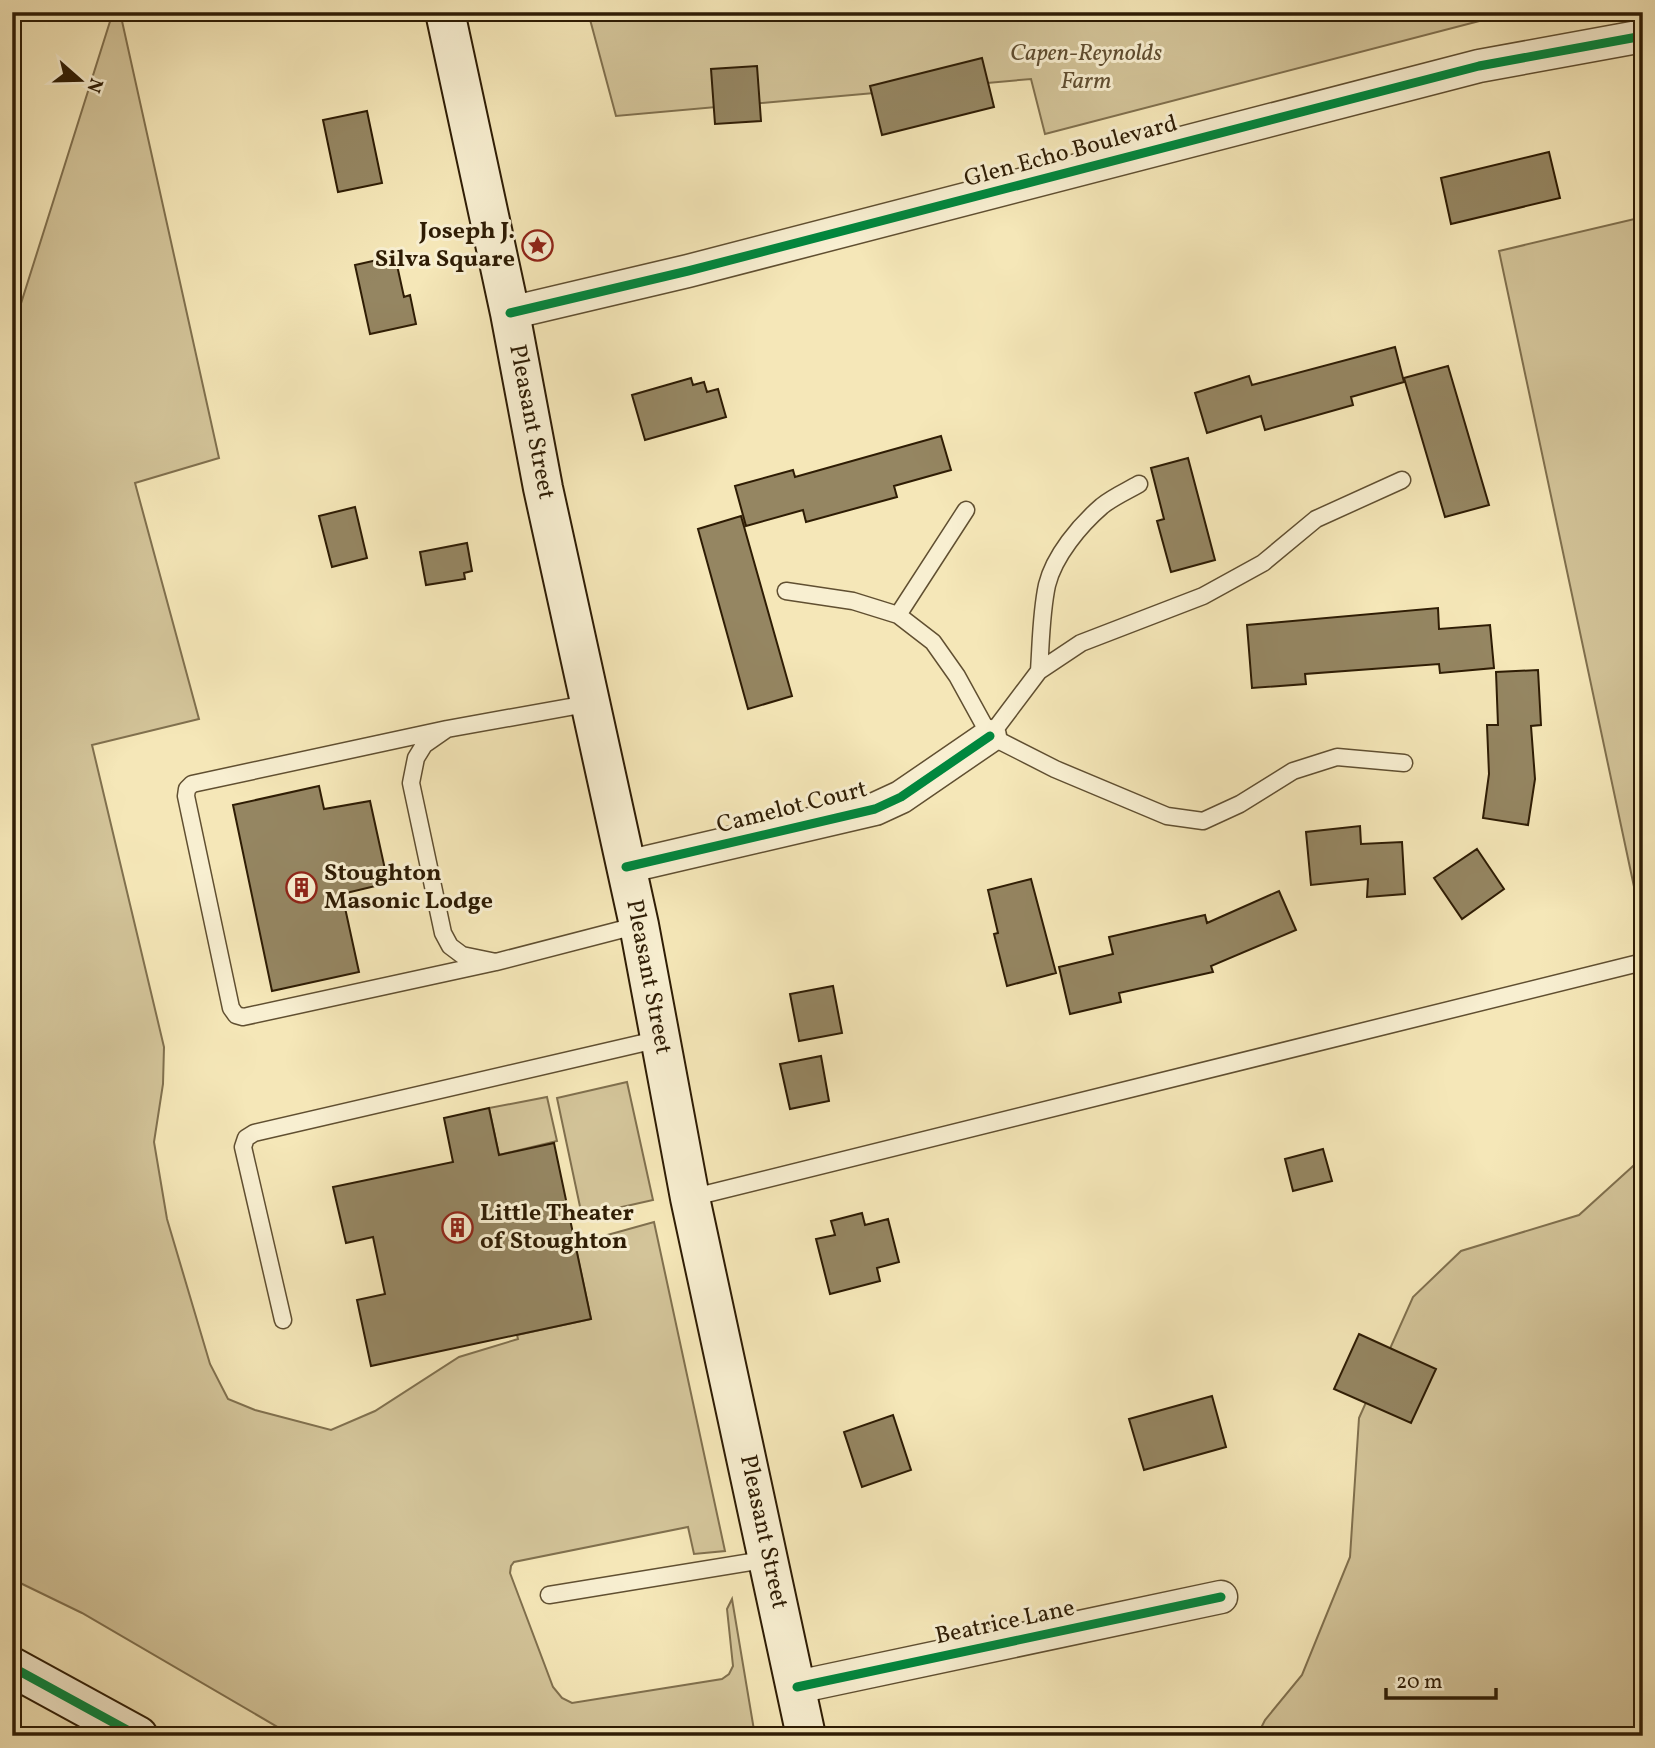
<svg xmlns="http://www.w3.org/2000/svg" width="1655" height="1748" font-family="Vollkorn,serif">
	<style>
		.green { fill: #d3c499; stroke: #80704e; stroke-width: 2 }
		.building { fill: #958662; stroke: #2e1c04; stroke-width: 2 }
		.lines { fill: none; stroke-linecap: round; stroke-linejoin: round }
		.lane-casing { stroke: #604f31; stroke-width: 19 }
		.street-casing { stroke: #604f31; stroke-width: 35 }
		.secondary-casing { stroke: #2e1c04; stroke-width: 42 }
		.lane { stroke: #f8efd1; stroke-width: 16 }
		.street { stroke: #f8efd1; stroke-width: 32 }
		.secondary { stroke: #f8efd1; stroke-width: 38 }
		.cycleway-casing { stroke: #f8efd1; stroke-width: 13 }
		.cycleway { stroke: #00873e; stroke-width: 9 }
		.labels { text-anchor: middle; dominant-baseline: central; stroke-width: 6; stroke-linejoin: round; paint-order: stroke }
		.park-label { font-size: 24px; font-style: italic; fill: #604e31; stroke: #f8efd1 }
		.street-label { font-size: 24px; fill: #2e1c04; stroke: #f8efd1 }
		.poi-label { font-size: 24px; font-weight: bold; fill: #2e1c04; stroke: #f8efd1; text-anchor: start }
	</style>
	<rect width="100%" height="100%" fill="#f5e7b8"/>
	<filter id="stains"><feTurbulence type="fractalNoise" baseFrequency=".00286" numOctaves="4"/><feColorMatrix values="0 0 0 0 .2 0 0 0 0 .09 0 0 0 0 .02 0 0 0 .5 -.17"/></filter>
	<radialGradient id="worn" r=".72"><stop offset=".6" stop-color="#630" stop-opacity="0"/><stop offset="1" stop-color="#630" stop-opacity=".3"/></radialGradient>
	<path class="green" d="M113,12H120L219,458L135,483L199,719L92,745L164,1047L163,1084L154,1142L167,1219L210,1364L228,1399L255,1410L331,1430L375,1411L459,1357L518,1339L517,1335L591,1319L575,1244L654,1222L725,1551L694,1554L688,1527L514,1562L511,1566L510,1573L553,1687L562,1698L572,1703L722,1679L729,1674L733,1666L727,1609L732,1599L755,1736H293L82,1613L12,1579V332Z
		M588,12H1514L1045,134L1031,79L616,116Z
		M1643,217V929L1499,251Z
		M627,1082L653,1200L582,1216L557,1098Z
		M547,1097L557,1141L499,1155L489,1108Z
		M1643,1157V1736H1257L1265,1720L1302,1675L1350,1557L1359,1418L1413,1297L1461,1251L1579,1215Z"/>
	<path class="building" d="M982,58L994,107L882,135L870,86Z
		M757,66L761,121L715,124L711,69Z
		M367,111L382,183L338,192L323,120Z
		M1549,152L1560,198L1451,224L1441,178Z
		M395,256L404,297L410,295L416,324L370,334L355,265Z
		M1395,347L1404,382L1351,397L1353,405L1265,430L1261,416L1207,433L1195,393L1249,376L1252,385Z
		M1448,366L1489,505L1445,517L1404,378Z
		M691,378L693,385L704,382L707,392L718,389L726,417L645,440L632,395Z
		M941,436L951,470L894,486L897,497L806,522L803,510L746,526L735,486L793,470L795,477Z
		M1188,458L1215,560L1171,572L1157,521L1164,519L1151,468Z
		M355,507L367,558L332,567L319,516Z
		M741,516L792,696L748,709L698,529Z
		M467,543L472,571L464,573L465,579L426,585L420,552Z
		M1438,608L1439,629L1490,625L1494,668L1440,673L1439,664L1305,674L1306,684L1252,688L1247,625Z
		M1538,670L1541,725L1531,726L1535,779L1528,825L1483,818L1489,774L1487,725H1498L1496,672Z
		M319,786L324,809L370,801L388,883L342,894L359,972L272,991L233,805Z
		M1360,826L1361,844L1402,842L1405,894L1367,897L1368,879L1311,885L1306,832Z
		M1477,849L1504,889L1462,919L1434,878Z
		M1031,879L1056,973L1007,986L994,934L998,933L988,890Z
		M1279,891L1296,930L1211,966L1213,972L1119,993L1121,1002L1070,1014L1059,967L1113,954L1109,937L1205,915L1207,923Z
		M833,986L842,1033L799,1041L790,994Z
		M821,1056L829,1101L790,1109L780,1064Z
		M489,1108L499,1155L554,1143L591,1319L371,1366L357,1300L385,1294L373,1237L346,1243L333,1187L453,1162L444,1118Z
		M1323,1149L1332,1181L1293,1191L1285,1159Z
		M862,1213L865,1225L888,1219L899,1262L877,1268L880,1281L830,1294L816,1239L835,1235L831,1221Z
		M1359,1334L1436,1369L1411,1423L1334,1389Z
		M1212,1396L1226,1447L1144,1470L1129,1419Z
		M893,1415L911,1470L862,1487L844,1432Z"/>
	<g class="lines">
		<defs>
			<path id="lane" d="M786,591L853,601L898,615L933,642L957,676L990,736L1055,769L1167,816L1203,821L1240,804L1293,771L1337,757L1404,763
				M898,615L966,510
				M1039,671C1041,642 1041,613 1047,585C1054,556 1080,525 1102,506C1113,497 1127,491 1139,484
				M592,703L447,729L424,745L416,758L411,783L443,933L450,946L462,955L496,962L639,925
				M447,729L192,784L187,789L186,796L231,1008L236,1015L243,1017L496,962
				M990,736L1039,671L1081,643L1203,596L1263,563L1316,519L1402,480
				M690,1198L1643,962
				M283,1320L243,1147L246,1138L254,1133L660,1039
				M549,1595L769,1559"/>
			<path id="street" d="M510,313L688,271L1479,66L1643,36
				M626,867L875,809L901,797L990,736
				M797,1687L1221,1597"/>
			<path id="secondary" d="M445,12L510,313L543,488L639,925L690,1198L806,1736
				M12,1667L138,1736"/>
		</defs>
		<use href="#lane" class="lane-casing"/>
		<use href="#street" class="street-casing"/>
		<use href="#secondary" class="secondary-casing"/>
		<use href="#lane" class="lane"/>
		<use href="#street" class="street"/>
		<use href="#secondary" class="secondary"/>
		<defs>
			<path id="cycleway" d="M510,313L688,271L1479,66L1643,36
				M626,867L875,809L901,797L990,736
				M12,1667L138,1736
				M797,1687L1221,1597"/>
		</defs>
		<use href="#cycleway" class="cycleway-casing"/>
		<use href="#cycleway" class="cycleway"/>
	</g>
	<defs>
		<symbol id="sight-ring" viewBox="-11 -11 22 22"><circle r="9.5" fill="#f8efd1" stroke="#8f2418" stroke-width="1.5"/><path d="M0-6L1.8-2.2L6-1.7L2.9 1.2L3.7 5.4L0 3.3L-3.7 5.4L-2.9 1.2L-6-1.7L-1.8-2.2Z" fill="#8f2418"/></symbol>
		<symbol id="building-ring" viewBox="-11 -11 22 22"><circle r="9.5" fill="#f8efd1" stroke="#8f2418" stroke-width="1.5"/><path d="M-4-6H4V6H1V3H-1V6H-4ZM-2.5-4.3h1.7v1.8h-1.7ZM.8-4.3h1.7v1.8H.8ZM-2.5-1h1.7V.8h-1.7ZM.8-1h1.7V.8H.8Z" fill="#8f2418"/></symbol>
	</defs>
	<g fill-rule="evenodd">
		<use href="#sight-ring" x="520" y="228" width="35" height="35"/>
		<use href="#building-ring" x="284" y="870" width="35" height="35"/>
		<use href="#building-ring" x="440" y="1210" width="35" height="35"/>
	</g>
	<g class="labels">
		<g class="park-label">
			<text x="1086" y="54">Capen-Reynolds<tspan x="1086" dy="28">Farm</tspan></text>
		</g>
		<g class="street-label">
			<text transform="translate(1071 152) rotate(-15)">Glen Echo Boulevard</text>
			<text transform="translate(531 422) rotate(79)">Pleasant Street</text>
			<text transform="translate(792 808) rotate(-14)">Camelot Court</text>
			<text transform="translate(648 977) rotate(79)">Pleasant Street</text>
			<text transform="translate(763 1532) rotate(78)">Pleasant Street</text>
			<text transform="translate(1005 1623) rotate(-12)">Beatrice Lane</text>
		</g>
		<g class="poi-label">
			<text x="515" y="232" text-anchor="end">Joseph J.<tspan x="515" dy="28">Silva Square</tspan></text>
			<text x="324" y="874">Stoughton<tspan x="324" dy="28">Masonic Lodge</tspan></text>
			<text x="480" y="1214">Little Theater<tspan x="480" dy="28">of Stoughton</tspan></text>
		</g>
	</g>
	<rect width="1655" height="1748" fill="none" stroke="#f5e7b8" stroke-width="42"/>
	<rect x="14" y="14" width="1627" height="1720" fill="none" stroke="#2e1c04" stroke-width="3.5"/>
	<rect x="21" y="21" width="1613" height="1706" fill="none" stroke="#2e1c04" stroke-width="2"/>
	<g transform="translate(80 80) rotate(110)" stroke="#f8efd1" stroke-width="5" paint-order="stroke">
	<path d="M0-5L12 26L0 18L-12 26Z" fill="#2e1c04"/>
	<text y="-10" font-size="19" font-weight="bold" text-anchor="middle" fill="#2e1c04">N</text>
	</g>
	<path d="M1386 1688v10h110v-10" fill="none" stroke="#2e1c04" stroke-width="3.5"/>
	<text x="1396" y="1688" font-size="21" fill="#2e1c04" stroke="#f8efd1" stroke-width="5" paint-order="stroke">20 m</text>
	<rect width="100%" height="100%" filter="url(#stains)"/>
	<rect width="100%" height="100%" fill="url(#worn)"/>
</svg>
